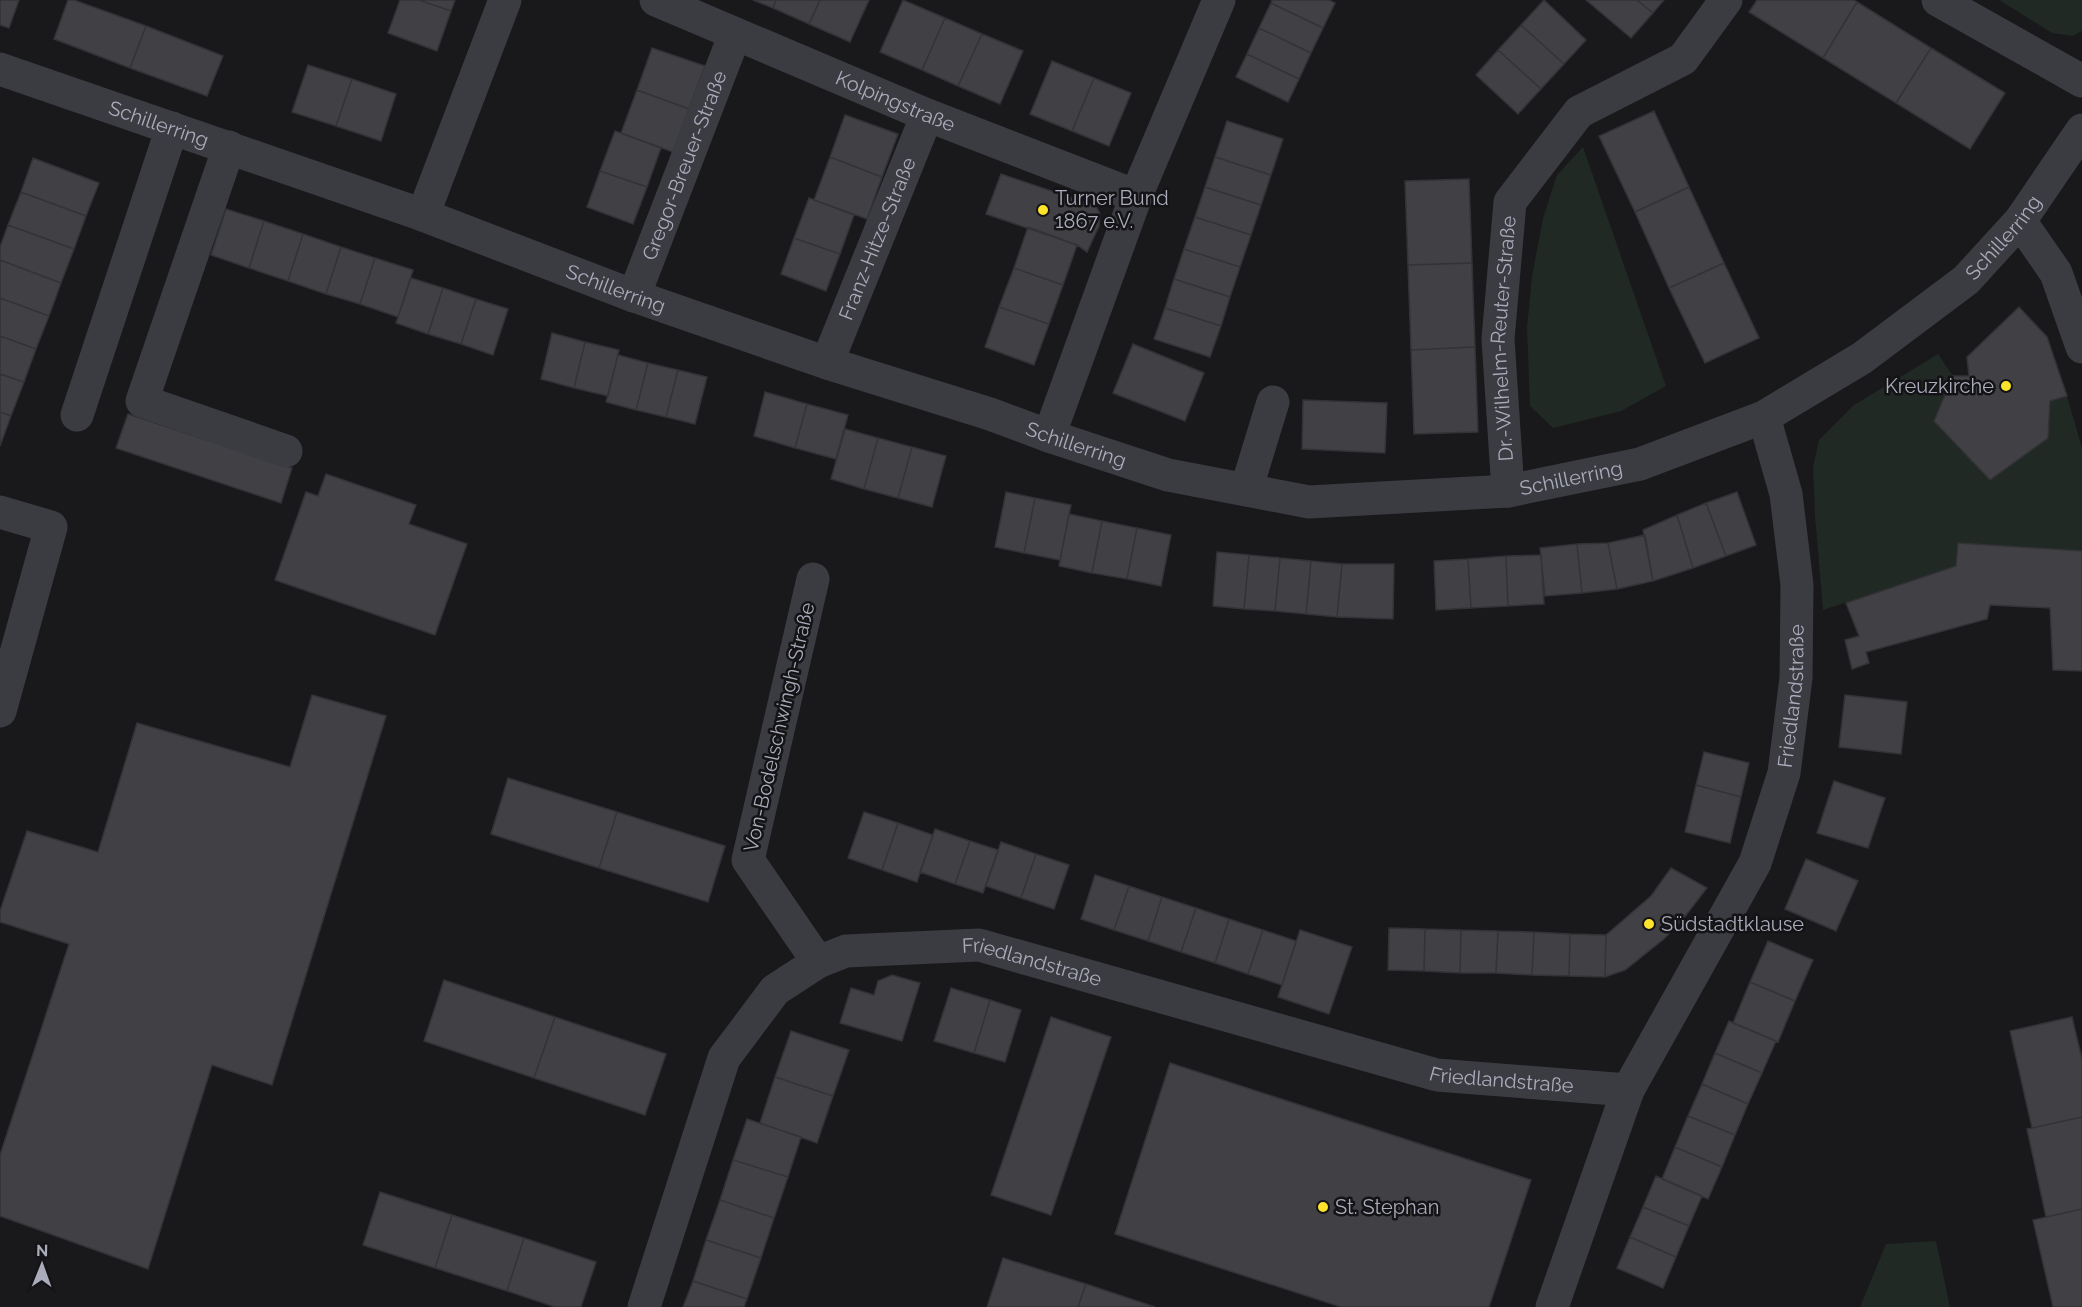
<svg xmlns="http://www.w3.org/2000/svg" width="2082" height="1307" font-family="Raleway,sans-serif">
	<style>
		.green { fill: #202923 }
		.building { fill: #404045; stroke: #333237; stroke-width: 1.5 }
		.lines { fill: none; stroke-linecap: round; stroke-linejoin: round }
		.minor { stroke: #3b3b42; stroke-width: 33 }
		.poi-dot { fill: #fee32d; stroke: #141316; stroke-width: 2 }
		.labels { text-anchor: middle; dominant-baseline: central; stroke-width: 5; stroke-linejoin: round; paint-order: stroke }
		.street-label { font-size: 20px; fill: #aaacbb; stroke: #141316 }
		.poi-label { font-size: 20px; fill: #aaacbb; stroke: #141316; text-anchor: start }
	</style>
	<rect width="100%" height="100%" fill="#19181b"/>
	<path class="green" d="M1999,0H2082V31L2073,36L2052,33Z
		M1583,147L1666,386L1621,411L1553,428L1530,406L1527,327L1532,276L1543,218L1557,175Z
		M1938,354L1953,376L1934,421L1990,480L2048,438L2050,401L2067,396L2082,448V551L1958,543L1956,566L1823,610L1815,516L1813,466L1819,440L1854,405Z
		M1936,1241L1950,1307H1860L1886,1244Z"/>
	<path class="building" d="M0,0H19L9,28L0,25Z
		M68,0H74L146,26L130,68L54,39Z
		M400,0H419L451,11L437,51L388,33Z
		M419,0H455L451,11Z
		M753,0H776L773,8Z
		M776,0H820L809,24L773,8Z
		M820,0H869L850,42L809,24Z
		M903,0L945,18L922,70L880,52Z
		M1272,0H1329L1335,3L1323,28L1271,3Z
		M1544,0L1586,40L1564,64L1521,25Z
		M1586,0H1637L1653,13L1631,38Z
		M1637,0H1664L1653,13Z
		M1757,0H1854L1857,2L1823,58L1749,12Z
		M1857,2L1931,48L1896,103L1823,58Z
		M1271,3L1323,28L1311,53L1259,28Z
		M945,18L982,34L958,86L922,70Z
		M1521,25L1564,64L1541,89L1498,50Z
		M146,26L223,56L207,96L130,68Z
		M1259,28L1311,53L1299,79L1247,54Z
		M982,34L1023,51L1000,104L958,86Z
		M652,48L705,66L689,109L637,90Z
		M1931,48L2005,93L1970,149L1896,103Z
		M1498,50L1541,89L1518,114L1476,75Z
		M1247,54L1299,79L1288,102L1236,77Z
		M1052,61L1094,78L1072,131L1030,114Z
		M308,65L352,79L336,126L292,112Z
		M1094,78L1131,93L1109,146L1072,131Z
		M352,79L396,94L381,141L336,126Z
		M637,90L689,109L673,152L621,133Z
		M1654,111L1689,187L1635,212L1599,136Z
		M845,115L898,134L882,177L830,157Z
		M1227,121L1283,139L1271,175L1215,157Z
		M615,131L661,148L647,187L600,171Z
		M830,157L882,177L867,219L814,200Z
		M1215,157L1271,175L1261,205L1205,187Z
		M33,158L99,183L86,216L21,192Z
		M600,171L647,187L633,224L587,207Z
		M1001,174L1096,206L1100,214L1099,226L1087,252L1077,245L986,214Z
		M1469,179L1472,263L1408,265L1405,181Z
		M1205,187L1261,205L1251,235L1195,217Z
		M1689,187L1724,263L1669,288L1635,212Z
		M21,192L86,216L74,249L8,225Z
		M809,198L854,215L840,254L794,238Z
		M226,209L264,221L249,268L211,255Z
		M1195,217L1251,235L1240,267L1184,249Z
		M264,221L303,234L288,281L249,268Z
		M8,225L74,249L61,283L0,260V247Z
		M1028,227L1077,245L1063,285L1014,268Z
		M303,234L341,247L326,294L288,281Z
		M794,238L840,254L826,291L781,274Z
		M341,247L375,258L360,304L326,294Z
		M1184,249L1240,267L1230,297L1174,279Z
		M375,258L413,270L398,317L360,304Z
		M0,260L61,283L49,316L0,298Z
		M1472,263L1475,347L1411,350L1408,265Z
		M1724,263L1759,338L1705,363L1669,288Z
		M1014,268L1063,285L1049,324L999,307Z
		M411,278L443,288L428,334L396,323Z
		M1174,279L1230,297L1221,326L1165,308Z
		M443,288L476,299L461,344L428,334Z
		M0,298L49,316L36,349L0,336Z
		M476,299L508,309L493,355L461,344Z
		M999,307L1049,324L1034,365L985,347Z
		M2019,307L2047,337L2067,396L2050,401L2048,438L1990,480L1934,421L1953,376H1969L1967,357Z
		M1165,308L1221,326L1210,357L1154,339Z
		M552,333L585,342L574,388L541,379Z
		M0,336L36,349L24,382L0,374Z
		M585,342L619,350L608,396L574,388Z
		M1133,344L1204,373L1185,421L1113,393Z
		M1475,347L1478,432L1414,434L1411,350Z
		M618,355L648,363L636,410L606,402Z
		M648,363L678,370L666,417L636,410Z
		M678,370L707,377L695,424L666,417Z
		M0,374L24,382L11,416L0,412Z
		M765,392L807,404L795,448L754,436Z
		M1303,400L1387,403L1385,453L1302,449Z
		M807,404L848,415L836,459L795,448Z
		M0,412L11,416L0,446Z
		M128,414L292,468L281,503L116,448Z
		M845,429L878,438L864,489L831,479Z
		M878,438L912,447L898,498L864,489Z
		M912,447L946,456L932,507L898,498Z
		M326,474L416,505L409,524L467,544L435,635L275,580L306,492L318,496Z
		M1006,492L1035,498L1024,553L995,547Z
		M1737,492L1756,545L1726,556L1706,503Z
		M1035,498L1071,505L1060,560L1024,553Z
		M1706,503L1726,556L1693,568L1677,515Z
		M1069,514L1102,521L1092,573L1059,566Z
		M1677,515L1693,568L1653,581L1643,530Z
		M1102,521L1137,528L1127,579L1092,573Z
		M1137,528L1171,535L1161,586L1127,579Z
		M1645,535L1653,581L1617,589L1608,543Z
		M1608,543L1617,589L1582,593L1577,544Z
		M1958,543L2082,551V671L2053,670L2050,608L1990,605L1987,619L1866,652L1869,663L1852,669L1845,640L1859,636L1846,603L1956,566Z
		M1577,544L1582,593L1545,596L1540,548Z
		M1217,552L1249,555L1244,609L1213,606Z
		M1249,555L1280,558L1275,611L1244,609Z
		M1541,555L1544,604L1508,606L1506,556Z
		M1506,556L1508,606L1471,608L1468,559Z
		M1280,558L1311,561L1306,614L1275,611Z
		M1468,559L1471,608L1436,610L1434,561Z
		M1311,561L1342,564L1337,617L1306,614Z
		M1342,564H1394L1393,619L1337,617Z
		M312,695L386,716L272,1085L212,1065L148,1269L0,1216V1155L69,944L0,922V911L27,831L98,852L137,723L290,767Z
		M1845,695L1907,702L1901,754L1839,747Z
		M1704,752L1749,763L1741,797L1696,785Z
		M508,778L617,812L599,868L491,834Z
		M1834,781L1885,798L1868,848L1817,833Z
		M1696,785L1741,797L1730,843L1685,832Z
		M617,812L725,846L708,902L599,868Z
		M864,812L898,823L882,870L848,858Z
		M898,823L933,835L917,882L882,870Z
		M935,829L970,841L955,884L920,872Z
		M970,841L998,850L983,893L955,884Z
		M1001,842L1036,854L1021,898L986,886Z
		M1036,854L1069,865L1054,909L1021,898Z
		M1806,859L1858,881L1836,931L1785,909Z
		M1671,868L1707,888L1683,919L1664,939L1625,970L1605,977L1606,935L1651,896Z
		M1095,875L1129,886L1114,930L1081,919Z
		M1129,886L1162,897L1148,941L1114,930Z
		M1162,897L1196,908L1181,952L1148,941Z
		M1196,908L1229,919L1215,963L1181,952Z
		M1229,919L1263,930L1248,974L1215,963Z
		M1389,928L1425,929L1424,971L1388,970Z
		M1425,929L1461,930L1460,973L1424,971Z
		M1263,930L1296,941L1282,985L1248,974Z
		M1300,930L1352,947L1329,1014L1278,997Z
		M1461,930L1498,931L1496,973H1460Z
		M1498,931L1534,932L1532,975L1496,973Z
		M1534,932L1570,934L1569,976L1532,975Z
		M1570,934L1606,935L1605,977L1569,976Z
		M1768,941L1813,960L1795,1001L1750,982Z
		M892,975L920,983L902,1041L840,1023L851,988L874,995L878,981Z
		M444,980L555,1017L534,1078L424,1041Z
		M1750,982L1795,1001L1778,1042L1733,1023Z
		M951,988L990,1000L974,1053L934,1041Z
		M990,1000L1021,1010L1005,1062L974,1053Z
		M555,1017L666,1054L645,1115L534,1078Z
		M1051,1017L1111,1037L1051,1215L991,1195Z
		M2072,1017L2082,1059V1117L2032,1128L2010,1031Z
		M1729,1021L1776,1041L1762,1073L1715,1053Z
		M791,1031L849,1050L833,1096L775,1077Z
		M1715,1053L1762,1073L1748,1104L1702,1084Z
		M1170,1063L1531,1180L1489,1307H1341L1115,1234Z
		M775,1077L833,1096L817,1143L760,1123Z
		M1702,1084L1748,1104L1735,1135L1688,1116Z
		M1688,1116L1735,1135L1722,1167L1675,1147Z
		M2082,1117V1209L2046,1217L2027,1129Z
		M747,1119L801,1137L788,1177L733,1160Z
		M1675,1147L1722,1167L1708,1199L1662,1179Z
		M733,1160L788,1177L774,1218L720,1200Z
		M1656,1176L1702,1196L1689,1226L1643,1207Z
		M380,1192L452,1215L435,1268L363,1245Z
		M720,1200L774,1218L761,1258L706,1240Z
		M1643,1207L1689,1226L1676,1257L1630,1237Z
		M2082,1209V1307H2053L2033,1220Z
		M452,1215L524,1238L507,1291L435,1268Z
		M1630,1237L1676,1257L1663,1288L1617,1268Z
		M524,1238L596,1262L581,1307H555L507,1291Z
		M706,1240L761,1258L747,1299L693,1281Z
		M1003,1258L1086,1284L1078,1307H987Z
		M693,1281L747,1299L744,1307H683Z
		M1086,1284L1155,1307H1078Z"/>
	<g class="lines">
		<g class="minor">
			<path id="s1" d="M656,0L927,115L1136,196"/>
			<path d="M1938,0L2082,81"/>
			<path id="s2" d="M0,69L423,215L634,296L827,363L990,414L1049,436L1168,475L1309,502L1508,491L1640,464L1764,417L1862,358L1966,280L2020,221L2082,130"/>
			<path d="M229,147L142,401L286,451"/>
			<path d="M423,215L505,0"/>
			<path d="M2020,221L2056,273L2082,347"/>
			<path id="s3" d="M634,296L735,34"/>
			<path id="s4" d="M827,363L927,115"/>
			<path d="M77,415L172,128"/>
			<path d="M1049,436L1136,196L1219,0"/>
			<path d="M1246,490L1273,402"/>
			<path id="s5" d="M1508,491L1498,339L1510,202L1579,112L1683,59L1726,0"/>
			<path d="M0,512L51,527L0,711"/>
			<path d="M813,579L748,860L818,962"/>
			<path id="s6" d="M644,1307L724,1058L775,990L818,962L846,951L979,945L1437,1075L1628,1090"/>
			<path id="s7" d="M1552,1307L1628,1090L1755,863L1784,773L1796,678L1797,585L1786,494L1764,417"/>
		</g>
	</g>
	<g class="poi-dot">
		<circle cx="1043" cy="210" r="6"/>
		<circle cx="2006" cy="386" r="6"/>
		<circle cx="1649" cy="924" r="6"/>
		<circle cx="1323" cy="1207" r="6"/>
	</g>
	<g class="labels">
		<g class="street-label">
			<text stroke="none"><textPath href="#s1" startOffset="260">Kolpingstraße</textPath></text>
			<text stroke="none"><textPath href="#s2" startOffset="168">Schillerring</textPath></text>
			<text stroke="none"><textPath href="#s3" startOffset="140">Gregor-Breuer-Straße</textPath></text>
			<text stroke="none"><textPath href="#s2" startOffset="2148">Schillerring</textPath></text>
			<text stroke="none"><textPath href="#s4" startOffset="134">Franz-Hitze-Straße</textPath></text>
			<text stroke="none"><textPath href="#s2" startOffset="654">Schillerring</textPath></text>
			<text stroke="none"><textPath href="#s5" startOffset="153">Dr.-Wilhelm-Reuter-Straße</textPath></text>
			<text stroke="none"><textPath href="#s2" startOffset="1140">Schillerring</textPath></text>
			<text stroke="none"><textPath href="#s2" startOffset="1644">Schillerring</textPath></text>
			<text stroke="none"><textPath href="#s7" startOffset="662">Friedlandstraße</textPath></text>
			<text transform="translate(779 727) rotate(-77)">Von-Bodelschwingh-Straße</text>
			<text stroke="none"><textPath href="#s6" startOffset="616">Friedlandstraße</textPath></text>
			<text stroke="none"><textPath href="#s6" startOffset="1102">Friedlandstraße</textPath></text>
		</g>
		<g class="poi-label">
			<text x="1055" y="198">Turner Bund<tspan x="1055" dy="23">1867 e.V.</tspan></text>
			<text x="1994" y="386" text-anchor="end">Kreuzkirche</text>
			<text x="1661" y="924">Südstadtklause</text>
			<text x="1335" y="1207">St. Stephan</text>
		</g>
	</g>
	<g transform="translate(42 1265) rotate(1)" stroke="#141316" stroke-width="4.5" paint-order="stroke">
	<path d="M0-4.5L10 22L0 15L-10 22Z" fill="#aaacbb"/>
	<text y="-9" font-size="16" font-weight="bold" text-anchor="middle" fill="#aaacbb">N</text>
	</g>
</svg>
